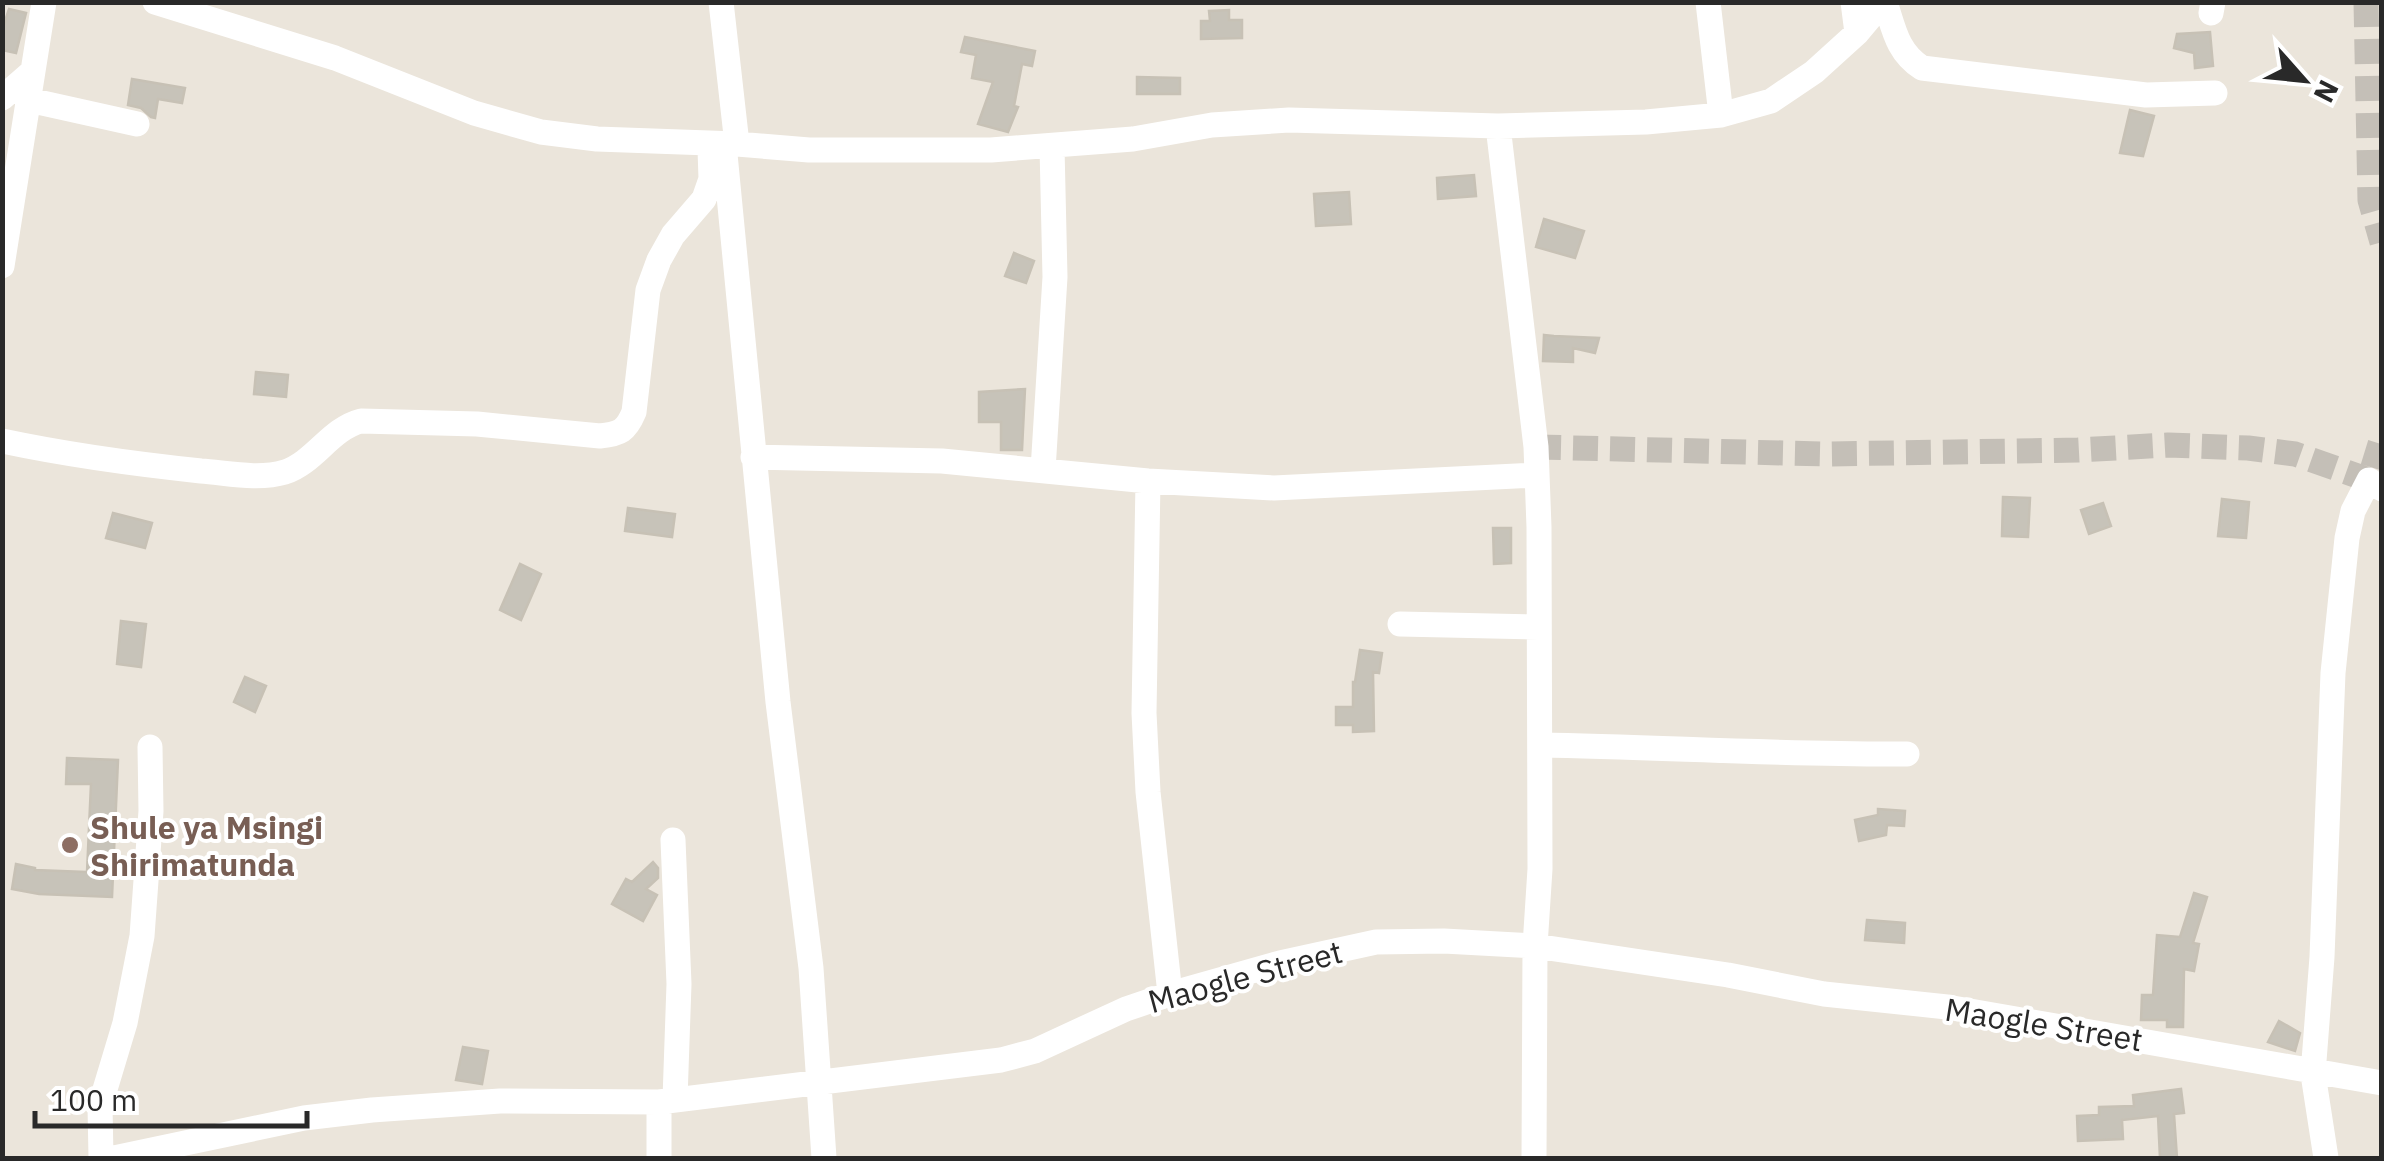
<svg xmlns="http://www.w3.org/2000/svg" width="2384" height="1161" font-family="'IBM Plex Sans',sans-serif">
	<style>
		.building { fill: #c7c3b9; stroke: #c7c1b5; stroke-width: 2.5 }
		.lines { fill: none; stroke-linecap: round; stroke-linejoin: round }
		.minor-tunnel { stroke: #c4bfb7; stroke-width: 25; stroke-dasharray: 25 12; stroke-linecap: butt }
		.minor { stroke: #fff; stroke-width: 25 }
		.education-dot { fill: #8d6e63; stroke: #fff; stroke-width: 4 }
		.labels { text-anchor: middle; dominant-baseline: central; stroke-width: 8; stroke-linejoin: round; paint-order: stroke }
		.education-label { font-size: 32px; font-weight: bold; fill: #785e54; stroke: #fff; text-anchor: start }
		.street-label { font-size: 32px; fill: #292929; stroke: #fff }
	</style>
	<rect width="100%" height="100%" fill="#ebe5db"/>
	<path class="building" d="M9,9L26,13L16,53L2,50V30Z
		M1229,10V20H1242V38L1201,39V21H1210L1209,11Z
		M2210,32L2213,66L2195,68L2194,53L2174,48L2177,34Z
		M965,37L1035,51L1032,66L1022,64L1014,106L1018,107L1008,132L978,124L993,82L972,78L976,55L961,52Z
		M1137,77L1180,78V94H1137Z
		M132,79L185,88L182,103L158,99L155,118L151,117L141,108L128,105Z
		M2130,110L2154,116L2143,156L2120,153Z
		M1474,175L1476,196L1438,199L1437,178Z
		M1349,192L1351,224L1316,226L1314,194Z
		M1544,219L1584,231L1575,258L1536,247Z
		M1014,253L1034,261L1026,283L1005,276Z
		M1544,335L1554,336L1599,338L1595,353L1573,348V362L1543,361Z
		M256,372L288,375L286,397L254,394Z
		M1025,389L1022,450H1001V422H979V392Z
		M2003,497L2030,498L2028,537L2002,536Z
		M2222,499L2249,502L2246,538L2218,536Z
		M2103,503L2111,526L2089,534L2081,510Z
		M628,508L675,514L672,537L625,531Z
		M113,513L152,523L145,548L106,538Z
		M1493,528H1511V563L1494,564Z
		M520,564L541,574L521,620L500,610Z
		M121,621L146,624L141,667L117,664Z
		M1360,650L1382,653L1379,673L1373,672L1374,731L1353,732V725H1336V707H1353V682H1355Z
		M245,677L266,686L255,712L234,702Z
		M67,758L118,760L112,897L39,894L12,889L16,864L35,868V870L87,872L91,784H66Z
		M1878,809L1905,811L1904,826L1887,825L1886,835L1859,841L1855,820L1878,815Z
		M653,862L658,868V878L646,889L657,895L643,921L612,904L626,879L632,882Z
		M2194,893L2207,897L2193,943L2199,944L2194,971L2184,969L2183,1027H2167V1020H2141L2142,995H2153L2157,935L2180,937Z
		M1867,920L1905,923L1904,943L1865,940Z
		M2279,1021L2300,1033L2295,1051L2268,1042Z
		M463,1047L488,1051L482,1084L456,1080Z
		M2181,1089L2184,1113L2174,1114L2177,1158H2160L2158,1116L2122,1120L2123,1139L2078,1141L2077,1116L2099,1115V1107L2134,1106L2133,1095Z"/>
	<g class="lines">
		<path class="minor-tunnel" d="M2366,2L2370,200L2382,242
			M1536,447L1825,454L2078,450L2168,445L2248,448L2295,454L2369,480L2382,438"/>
		<path class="minor" d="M155,2L335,58L474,113L541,132L597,139L737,144L809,150H991L1133,139L1212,125L1289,120L1498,126L1646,122L1721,115L1771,101L1814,72L1857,33L1883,2
			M721,2L737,144
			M1708,2L1721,115
			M1853,2L1857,33
			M1885,2C1894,29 1897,52 1922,68L2146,95L2215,93
			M2211,13L2213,2
			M2,98L32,72
			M29,100L137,124
			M1498,126L1536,447L1539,527L1540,869L1535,946L1534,1158
			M724,144L778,702L811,968L824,1158
			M2,266L44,2
			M2,441C68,455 134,464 201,471C228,473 258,480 285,472C315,462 330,429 361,421L477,424L600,436C620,434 626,431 634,412L648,290L659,260L673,235L704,199L711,179L710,149
			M753,457L942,461L1148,481L1274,488L1537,475
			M1043,470L1055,277L1052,147
			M1148,481L1144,713L1148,792L1170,994
			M1400,624L1539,627
			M1540,745C1662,747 1784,755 1907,754
			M673,840L679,984L675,1099
			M659,1102V1158
			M101,1158L100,1106L125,1023L142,936L151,811L150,747
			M114,1158L304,1118L372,1110L500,1101L659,1102L1001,1060L1035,1051L1126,1009L1170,994L1280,963L1376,942L1444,941L1535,946L1728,975L1824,994L1947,1007L2382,1083
			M2326,1158L2313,1074L2322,957L2333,673L2347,538L2353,511L2369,480L2382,489"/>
	</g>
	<circle class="education-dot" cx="70" cy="845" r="10"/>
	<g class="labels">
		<g class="education-label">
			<text x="90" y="827">Shule ya Msingi<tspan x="90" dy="37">Shirimatunda</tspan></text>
		</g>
		<g class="street-label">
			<text transform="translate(1245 976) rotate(-15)">Maogle Street</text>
			<text transform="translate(2044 1024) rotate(9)">Maogle Street</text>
		</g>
	</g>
	<rect width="2384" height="1161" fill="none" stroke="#292929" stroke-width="10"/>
	<g transform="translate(2304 80) rotate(117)" stroke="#ffffff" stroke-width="8" paint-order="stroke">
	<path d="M0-8L18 38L0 25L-18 38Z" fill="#292929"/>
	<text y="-15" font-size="28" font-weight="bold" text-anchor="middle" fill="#292929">N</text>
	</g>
	<path d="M35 1111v15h272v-15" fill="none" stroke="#292929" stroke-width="5"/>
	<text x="50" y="1111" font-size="30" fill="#292929" stroke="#ffffff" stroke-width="8" paint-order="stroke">100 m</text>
</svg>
